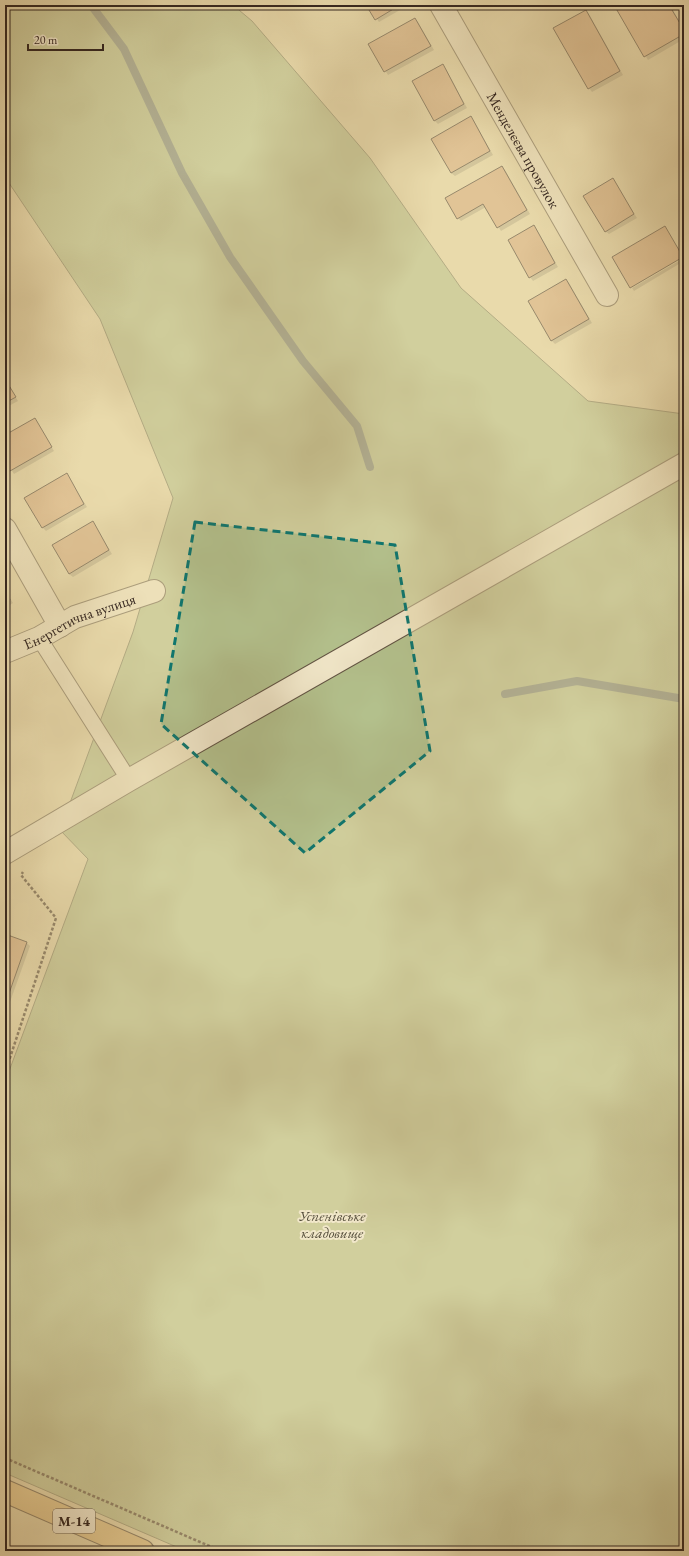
<svg xmlns="http://www.w3.org/2000/svg" width="689" height="1556" font-family="'EB Garamond',serif">
	<style>
		.green { fill: #b3c08c; stroke: #747456 }
		.shadow { fill: #0003 }
		.lines { fill: none; stroke-linecap: round; stroke-linejoin: round }
		.stream { stroke: #727f78; stroke-width: 8 }
		.building { fill: #d8a97c; stroke: #352720 }
		.lane-casing { stroke: #625443; stroke-width: 17 }
		.street-casing { stroke: #625443; stroke-width: 24 }
		.highway-casing { stroke: #352720; stroke-width: 24 }
		.path { stroke: #352720; stroke-width: 2.5; stroke-dasharray: 3 2; stroke-linecap: butt }
		.lane { stroke: #f1e7c9; stroke-width: 15 }
		.street { stroke: #f1e7c9; stroke-width: 22 }
		.highway { stroke: #e4bd76; stroke-width: 22 }
		.marked { fill: none; stroke: #0f766e; stroke-width: 3; stroke-dasharray: 8 5; stroke-linejoin: round }
		.labels { text-anchor: middle; dominant-baseline: central; stroke-width: 4; stroke-linejoin: round; paint-order: stroke }
		.shield { fill: #f1e7c9; stroke: #6d6153; stroke-width: 1 }
		.shield-label { font-size: 14px; font-weight: bold; fill: #352720 }
		.street-label { font-size: 15px; fill: #352720; stroke: #f1e7c9 }
		.park-label { font-size: 15px; font-style: italic; fill: #544d3b; stroke: #f1e7c9 }
	</style>
	<rect width="100%" height="100%" fill="#e9daac"/>
	<filter id="stains"><feTurbulence type="fractalNoise" baseFrequency=".005" numOctaves="4"/><feColorMatrix values="0 0 0 0 .2 0 0 0 0 .09 0 0 0 0 .02 0 0 0 .5 -.17"/></filter>
	<radialGradient id="worn" r=".72"><stop offset=".6" stop-color="#630" stop-opacity="0"/><stop offset="1" stop-color="#630" stop-opacity=".3"/></radialGradient>
	<path class="green" d="M5,5H233L252,21L370,158L461,288L588,401L684,414V1551H186L5,1473V1082L88,859L60,830L133,632L173,498L100,319L5,177Z"/>
	<path class="shadow" d="M367,5H406L407,6L379,22Z
		M615,5H670L684,29V39L648,60Z
		M586,11L589,14L623,75L592,92L589,88Z
		M415,19L418,22L434,50L388,75L369,44Z
		M442,66L446,69L467,108L438,124L435,121L413,82Z
		M471,118L474,121L493,155L455,176L451,173Z
		M502,167L505,170L530,214L501,231L486,207L461,221L458,218Z
		M613,179L637,218L609,234L605,231Z
		M534,226L537,230L558,267L533,281L530,277Z
		M665,227L683,256L631,287Z
		M684,258V261L634,291L632,288Z
		M566,280L569,283L592,323L555,344L551,340Z
		M5,379L18,401L5,408Z
		M35,419L54,451L14,474L5,460V436Z
		M66,474L87,507L46,531L43,528Z
		M93,523L112,554L73,577L69,574Z
		M5,590L13,603L5,608Z
		M5,935L27,943L30,946L5,1016Z"/>
	<g class="lines">
		<path class="stream" d="M91,5L124,49L182,173L230,257L303,361L357,426L370,467
			M505,694L577,681L684,699"/>
	</g>
	<path class="building" d="M366,5H400L375,20Z
		M614,5H669L684,30V34L644,57Z
		M586,10L620,71L588,89L553,28Z
		M415,18L431,46L384,72L368,44Z
		M443,64L464,104L434,121L412,81Z
		M471,116L490,151L451,173L431,139Z
		M502,166L527,210L497,228L483,204L457,219L445,198Z
		M613,178L634,214L605,232L583,196Z
		M534,225L555,263L529,278L508,240Z
		M665,226L683,257L630,288L612,257Z
		M566,279L589,319L551,341L528,301Z
		M5,379L16,397L5,403Z
		M35,418L52,447L10,471L5,462V435Z
		M67,473L84,504L42,528L24,498Z
		M93,521L109,550L69,574L52,545Z
		M5,591L10,600L5,603Z
		M5,934L27,942L5,1005Z"/>
	<g class="lines">
		<defs>
			<path id="lane" d="M39,638L129,780"/>
			<g id="street">
				<path id="s1" d="M441,5L607,295"/>
				<path d="M5,529L60,626"/>
				<path id="s2" d="M5,652L39,638L75,617L154,591"/>
				<path d="M5,853L129,780L684,464"/>
			</g>
			<path id="highway" d="M5,1491L143,1551"/>
		</defs>
		<use href="#lane" class="lane-casing"/>
		<use href="#street" class="street-casing"/>
		<use href="#highway" class="highway-casing"/>
		<path class="path" d="M5,1073L56,918L21,875L23,872
			M5,1458L221,1551"/>
		<use href="#lane" class="lane"/>
		<use href="#street" class="street"/>
		<use href="#highway" class="highway"/>
	</g>
	<path d="M0 0H689V1556H0ZM195,522L395,545L430,751L305,853L161,724Z" fill="#e9daac" fill-opacity=".55" fill-rule="evenodd"/>
	<path class="marked" d="M195,522L395,545L430,751L305,853L161,724Z"/>
	<g class="labels">
		<rect class="shield" x="53" y="1509" width="42" height="24" rx="3"/>
		<g class="shield-label">
			<text x="74" y="1521">М-14</text>
		</g>
		<g class="street-label">
			<text stroke="none"><textPath href="#s1" startOffset="167">Менделєєва провулок</textPath></text>
			<text stroke="none"><textPath href="#s2" startOffset="81">Енергетична вулиця</textPath></text>
		</g>
		<g class="park-label">
			<text x="332" y="1215">Успенівське<tspan x="332" dy="17">кладовище</tspan></text>
		</g>
	</g>
	<rect width="689" height="1556" fill="none" stroke="#e9daac" stroke-width="20"/>
	<rect x="6" y="6" width="677" height="1544" fill="none" stroke="#352720" stroke-width="2"/>
	<rect x="10" y="10" width="669" height="1536" fill="none" stroke="#352720"/>
	<path d="M28 44v6h75v-6" fill="none" stroke="#352720" stroke-width="2"/>
	<text x="34" y="44" font-size="12" fill="#352720" stroke="#f1e7c9" stroke-width="3" paint-order="stroke">20 m</text>
	<rect width="100%" height="100%" filter="url(#stains)"/>
	<rect width="100%" height="100%" fill="url(#worn)"/>
</svg>
